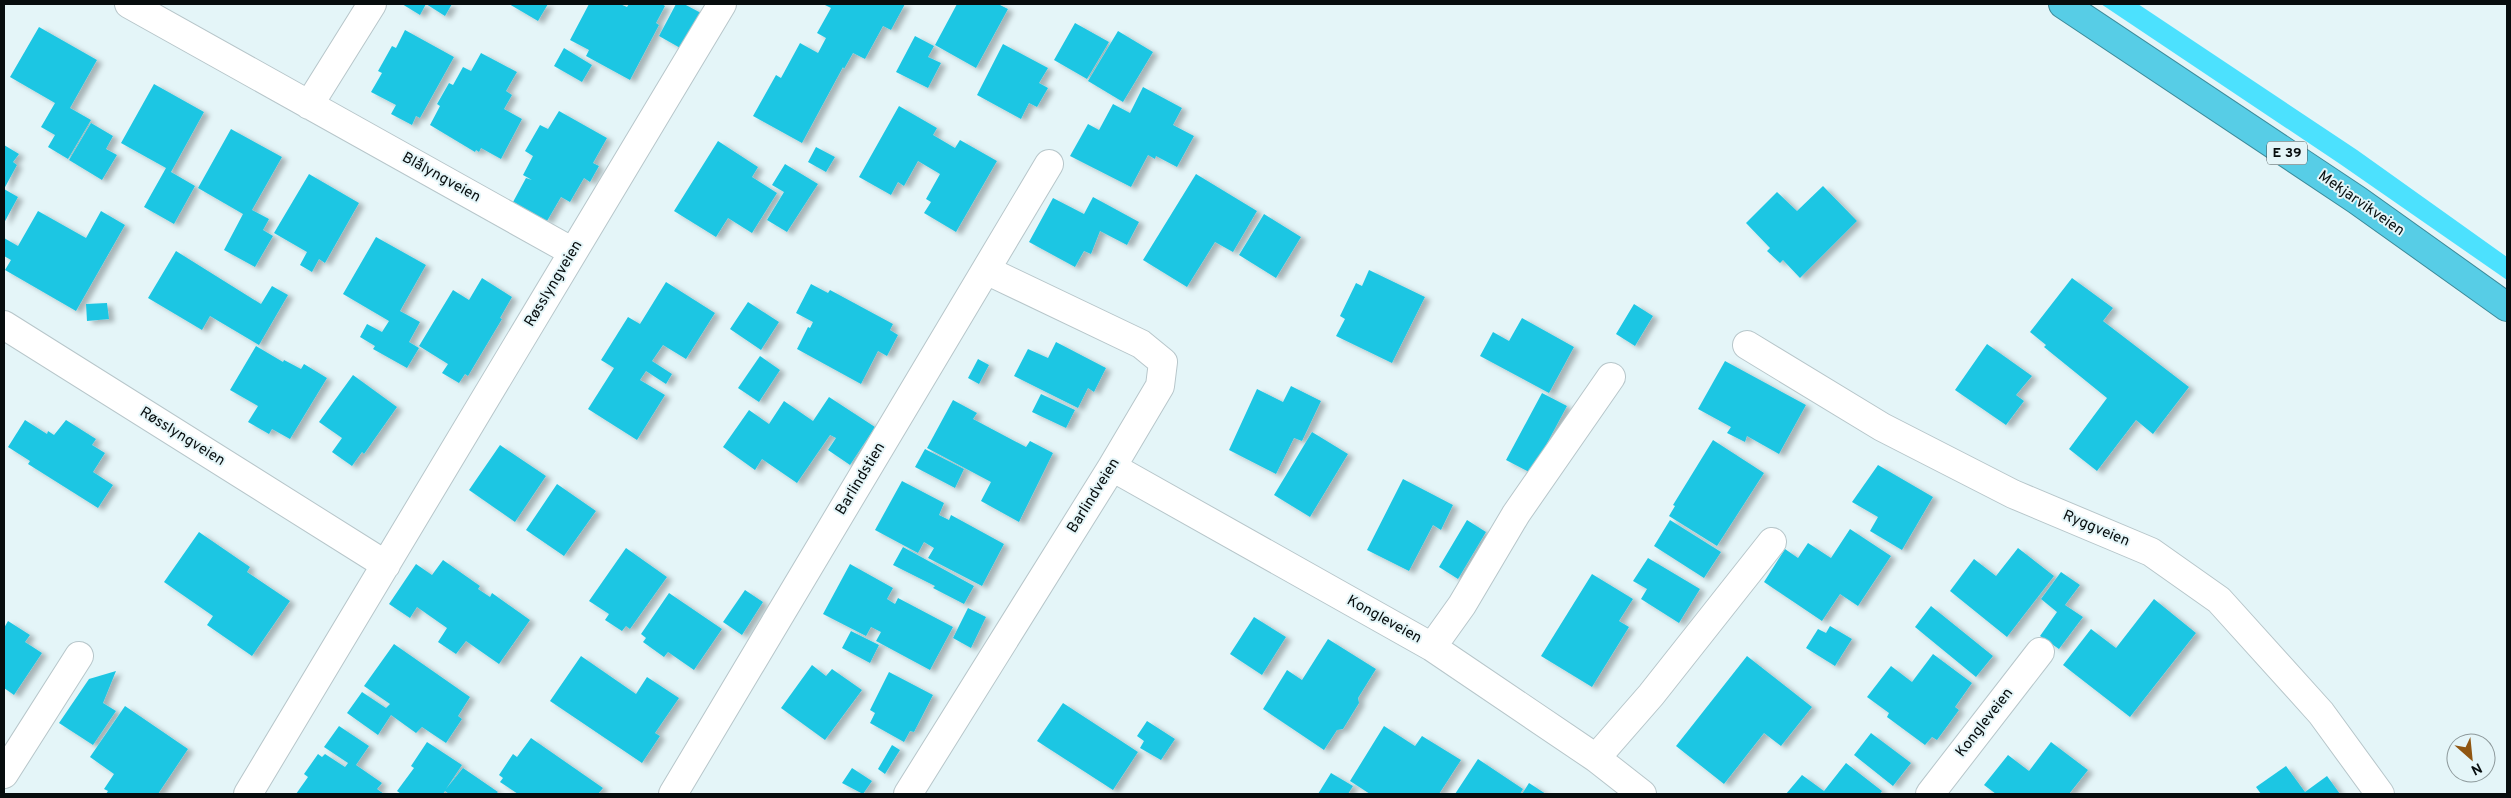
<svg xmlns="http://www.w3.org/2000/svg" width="2511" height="798" font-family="Overpass,sans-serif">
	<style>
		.green { fill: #4ce1fe }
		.building { fill: #1ec6e3; filter: url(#shadow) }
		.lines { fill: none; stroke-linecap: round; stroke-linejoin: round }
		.minor-casing { stroke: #b7c6ca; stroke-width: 30 }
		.highway-casing { stroke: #3b8a9a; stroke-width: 30 }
		.minor { stroke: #fff; stroke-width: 28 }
		.highway { stroke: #57cde6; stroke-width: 28 }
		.labels { text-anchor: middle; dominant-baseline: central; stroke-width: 4; stroke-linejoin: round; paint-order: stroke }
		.shield { fill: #e4f5f8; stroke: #495354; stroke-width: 1 }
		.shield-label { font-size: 14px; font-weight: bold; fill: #070d0e }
		.street-label { font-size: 15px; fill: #070d0e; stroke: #e4f5f8 }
	</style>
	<defs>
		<filter id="shadow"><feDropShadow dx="5.5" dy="3" stdDeviation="2.5" flood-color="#0004"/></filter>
	</defs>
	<rect width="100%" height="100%" fill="#e4f5f8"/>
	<path class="green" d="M2101,4H2138L2357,150L2507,257V280L2340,164Z"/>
	<path class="building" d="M402,4H452L445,16L426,4L420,15Z
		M509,4H548L538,21Z
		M589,4H620L627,7L629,4H662L665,6L656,23L659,25L630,80L586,56L589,50L570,40Z
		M676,4H684L701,13L682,49L659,36Z
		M823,4H905L891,30L883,26L865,59L853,53L844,69L843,67L802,143L753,116L776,75L781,78L800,43L818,53L826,38L817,33L831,8Z
		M957,4H998L1008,9L976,68L935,45Z
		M1075,23L1109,42L1087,79L1054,60Z
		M39,27L97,60L70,108L91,120L68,159L48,147L55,135L41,127L55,103L10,77Z
		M405,30L454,57L420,118L416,116L412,125L391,114L396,105L371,92L382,73L378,71L392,46L396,48Z
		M1118,31L1153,52L1123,102L1088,81Z
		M915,36L934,46L928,57L941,63L928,88L896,72Z
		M1003,44L1048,68L1039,83L1048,88L1037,107L1029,103L1021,119L977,95Z
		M564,48L592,65L582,82L554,66Z
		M481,53L517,72L506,91L512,95L504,109L522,119L501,159L481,148L479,152L476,150L475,152L430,125L440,106L437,104L449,83L453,85L463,67L471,71Z
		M154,84L204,112L171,172L195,186L174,224L144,207L166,168L121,143Z
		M1143,87L1182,108L1173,125L1194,136L1177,167L1156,156L1155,159L1148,155L1131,187L1070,156L1088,124L1099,130L1113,104L1130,113Z
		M899,106L937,128L933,135L955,148L960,140L997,161L956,232L924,213L931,202L926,199L940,174L918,161L904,186L898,182L891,195L859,177Z
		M559,111L607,138L593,163L599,166L590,182L584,178L570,202L561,197L547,221L513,202L526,178L532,180L523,175L533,156L525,151L540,125L548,129Z
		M91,123L113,136L106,149L117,155L102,180L69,160Z
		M231,129L282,157L252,210L269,219L263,230L273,236L255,267L224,250L243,214L198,188Z
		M718,141L758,167L752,177L777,193L752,233L728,218L716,237L674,211Z
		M4,145L19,154L13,162L17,165L4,189L18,197L4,223Z
		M816,147L835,157L826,172L808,162Z
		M785,164L818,184L787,232L767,220L784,192L772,185Z
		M309,174L359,203L325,263L319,259L312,272L300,265L307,252L274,233Z
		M1196,174L1257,211L1233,252L1215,242L1187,287L1143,260Z
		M1823,186L1857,221L1800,278L1783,260L1780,263L1767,251L1770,248L1746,223L1777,192L1797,211Z
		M1093,197L1139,222L1127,245L1100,231L1091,254L1084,251L1075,267L1029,242L1053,198L1084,214Z
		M38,211L86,238L101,211L125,225L76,311L5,270L11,260L4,256V238L18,246Z
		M1264,214L1301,237L1276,278L1239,255Z
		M376,237L426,265L400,311L420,322L409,342L419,348L407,368L373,349L375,346L360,337L367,324L382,332L389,321L343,294Z
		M176,251L261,304L272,286L288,295L259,345L210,316L202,330L148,298Z
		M1369,270L1425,297L1392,363L1336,336L1345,319L1340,316L1356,283L1362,286Z
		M482,278L512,297L500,318L502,319L468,376L465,374L459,383L442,373L448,364L419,346L453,290L469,300Z
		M2072,278L2113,308L2103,321L2189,387L2153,434L2136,420L2097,471L2069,449L2107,398L2044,347L2046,345L2030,332Z
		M666,282L715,313L686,359L663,345L652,361L672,374L666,384L646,371L640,380L665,395L637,440L588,409L614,368L601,360L628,317L640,324Z
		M811,284L828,293L830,290L893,324L890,330L898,335L887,356L878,351L861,384L797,349L808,327L810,328L813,322L796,313Z
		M748,302L779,322L761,350L730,329Z
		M107,303L109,319L87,321L86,304Z
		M1634,304L1653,316L1635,346L1616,334Z
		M1522,318L1574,347L1549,393L1480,356L1493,332L1509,341Z
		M1056,342L1106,368L1094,392L1088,388L1078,408L1014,376L1028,349L1048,358Z
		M1987,344L2032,376L2016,395L2024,401L2006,425L1955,390Z
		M256,346L283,362L284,360L301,369L304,364L327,378L290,439L272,429L269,434L248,422L258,406L230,390Z
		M760,356L780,370L759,402L738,388Z
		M978,359L989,365L979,384L968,378Z
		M1725,361L1806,405L1779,454L1747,436L1745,442L1727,433L1731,427L1698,409Z
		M353,375L397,407L364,454L362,452L352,466L332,452L342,438L319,422Z
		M1291,386L1321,401L1302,441L1294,438L1276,474L1229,450L1257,389L1283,402Z
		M1542,393L1567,406L1531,473L1506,460Z
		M1041,394L1075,410L1066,428L1032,412Z
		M829,397L875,427L850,465L828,450L836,438L830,435L797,483L762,459L755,470L723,447L749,410L769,424L784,401L813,421Z
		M953,400L977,413L973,419L1026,447L1030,441L1053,453L1019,522L981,501L991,482L927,448Z
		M25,420L47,434L48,431L54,435L66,420L96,439L92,445L105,453L93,472L113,485L98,508L28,464L30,461L8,447Z
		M1312,432L1348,454L1310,517L1274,495Z
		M1713,440L1764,473L1717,546L1669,516L1675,506L1673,505Z
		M500,445L546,476L515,522L469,490Z
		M925,449L964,469L955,488L915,467Z
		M1878,465L1933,497L1902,550L1870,531L1878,517L1852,502Z
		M1403,479L1453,505L1441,530L1433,525L1409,571L1367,550Z
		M902,481L944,503L939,515L949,520L951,515L1004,544L982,586L928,558L934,548L924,542L918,553L875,530Z
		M557,484L596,511L564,556L526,530Z
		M1467,520L1486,532L1458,579L1439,567Z
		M1670,520L1721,552L1704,578L1654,546Z
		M1850,529L1891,556L1858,606L1840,594L1822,621L1764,582L1785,549L1798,558L1808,543L1831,558Z
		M199,532L250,567L247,572L290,601L252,656L207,625L213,616L164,582Z
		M903,547L974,586L964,604L933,588L935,586L893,565Z
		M626,548L667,577L630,629L626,626L622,631L605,620L609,614L589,601Z
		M2018,548L2054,576L2007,637L1950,591L1974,559L1996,576Z
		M1648,558L1700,589L1679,623L1641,599L1647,589L1633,581Z
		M443,560L480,586L478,589L490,597L492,593L530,620L499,664L466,641L456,654L438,642L447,628L417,607L410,618L389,604L416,564L432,575Z
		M850,564L893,588L887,599L895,604L898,598L953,627L930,670L876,641L881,632L871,627L866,636L823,614Z
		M2061,572L2080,585L2065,605L2083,617L2059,649L2040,636L2057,612L2041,599Z
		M1592,574L1633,599L1619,621L1629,627L1592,687L1541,656Z
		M745,590L763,602L742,635L723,622Z
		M669,593L722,629L694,670L668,652L664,657L643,642L646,638L641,634Z
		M2154,599L2196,633L2130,717L2063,665L2091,629L2116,648Z
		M1931,606L1993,656L1976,677L1915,627Z
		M968,608L986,617L971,648L953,638Z
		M1254,617L1286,637L1262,675L1230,654Z
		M8,621L30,635L25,642L42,653L14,695L4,688V628Z
		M1830,626L1852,639L1835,666L1806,648L1818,629L1826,633Z
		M851,631L879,645L870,663L842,648Z
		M1328,639L1376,669L1358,698L1359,703L1343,729L1337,730L1324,750L1263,709L1287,670L1302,680Z
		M394,644L470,697L458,716L462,719L446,743L422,727L416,733L391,715L378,735L347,713L362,692L386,708L390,704L364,686Z
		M1933,654L1972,683L1955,707L1959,710L1937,740L1932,737L1925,745L1887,717L1889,713L1867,697L1891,666L1912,682Z
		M581,656L636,694L647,677L679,698L655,733L660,736L642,763L550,701Z
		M1747,656L1812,707L1781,746L1764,733L1724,784L1676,746Z
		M812,665L826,676L832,669L862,690L825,740L781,708Z
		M116,671L103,703L116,711L93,745L59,723L89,679Z
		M889,672L933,695L914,732L910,731L904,742L870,723L875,713L870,710Z
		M1063,703L1138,752L1113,790L1037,741Z
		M125,706L188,749L158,794H106L108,791L104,789L114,774L90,757Z
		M1147,721L1175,739L1161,760L1140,748L1144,741L1137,736Z
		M339,726L369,746L356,765L382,783L377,789L384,794H296L308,777L304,774L318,754L322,757L325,754L345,767L348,763L324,747Z
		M1384,726L1415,746L1422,736L1461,760L1439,794H1370L1350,781Z
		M1871,733L1911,763L1893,786L1854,755Z
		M531,738L603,788L598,794H518L500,782L503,778L499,775L513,754L517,757Z
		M427,742L462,765L446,789L463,768L498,792L496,794H449L445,791L443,794H401L397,791L414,768L411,766Z
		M2051,742L2088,770L2069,794H1996L1984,785L2008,755L2029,771Z
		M892,745L900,750L885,774L878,769Z
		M1478,759L1523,789L1520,794H1455Z
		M1846,763L1882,791L1880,794H1786L1802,775L1824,791Z
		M2286,766L2305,792L2327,776L2340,794H2261L2256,787Z
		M852,768L872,781L863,794L842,783Z
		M1331,773L1353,786L1348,794H1318Z
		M1529,783L1546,794H1522Z"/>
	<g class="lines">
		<defs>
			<path id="minor" d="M129,4L573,252
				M309,105L372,4
				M4,325L386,565
				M1747,345L1882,427L2013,494L2151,552L2219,600L2321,713L2380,794
				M1112,467L1432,647L1596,758L1642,794
				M1432,647L1462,605L1516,514L1611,377
				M1596,758L1651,695L1772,542
				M4,774L79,656
				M248,794L722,4
				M673,794L1049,164
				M908,794L1112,467L1160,386L1163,362L1141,344L986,270
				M1930,794L2040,652"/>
			<path id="highway" d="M2063,4L2357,200L2507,307"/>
		</defs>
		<use href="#minor" class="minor-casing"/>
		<use href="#highway" class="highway-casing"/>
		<use href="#minor" class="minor"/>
		<use href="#highway" class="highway"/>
	</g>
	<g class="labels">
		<rect class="shield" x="2267" y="141.5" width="40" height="23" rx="4"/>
		<g class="shield-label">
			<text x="2287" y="153">E 39</text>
		</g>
		<g class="street-label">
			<text transform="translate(441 178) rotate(29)">Blålyngveien</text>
			<text transform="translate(2361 204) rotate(35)">Mekjarvikveien</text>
			<text transform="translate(554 284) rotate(-59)">Røsslyngveien</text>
			<text transform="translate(182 437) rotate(32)">Røsslyngveien</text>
			<text transform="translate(861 479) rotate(-59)">Barlindstien</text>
			<text transform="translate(1094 496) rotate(-58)">Barlindveien</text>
			<text transform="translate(2096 529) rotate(23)">Ryggveien</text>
			<text transform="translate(1384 620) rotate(29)">Kongleveien</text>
			<text transform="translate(1985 723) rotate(-52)">Kongleveien</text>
		</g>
	</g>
	<rect width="2511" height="798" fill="none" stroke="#070d0e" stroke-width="10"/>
	<g transform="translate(2471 758) rotate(153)"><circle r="24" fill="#e4f5f8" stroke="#8c989a"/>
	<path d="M0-4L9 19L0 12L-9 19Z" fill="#905612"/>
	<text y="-8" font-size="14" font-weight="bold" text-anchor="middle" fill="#070d0e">N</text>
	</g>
</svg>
